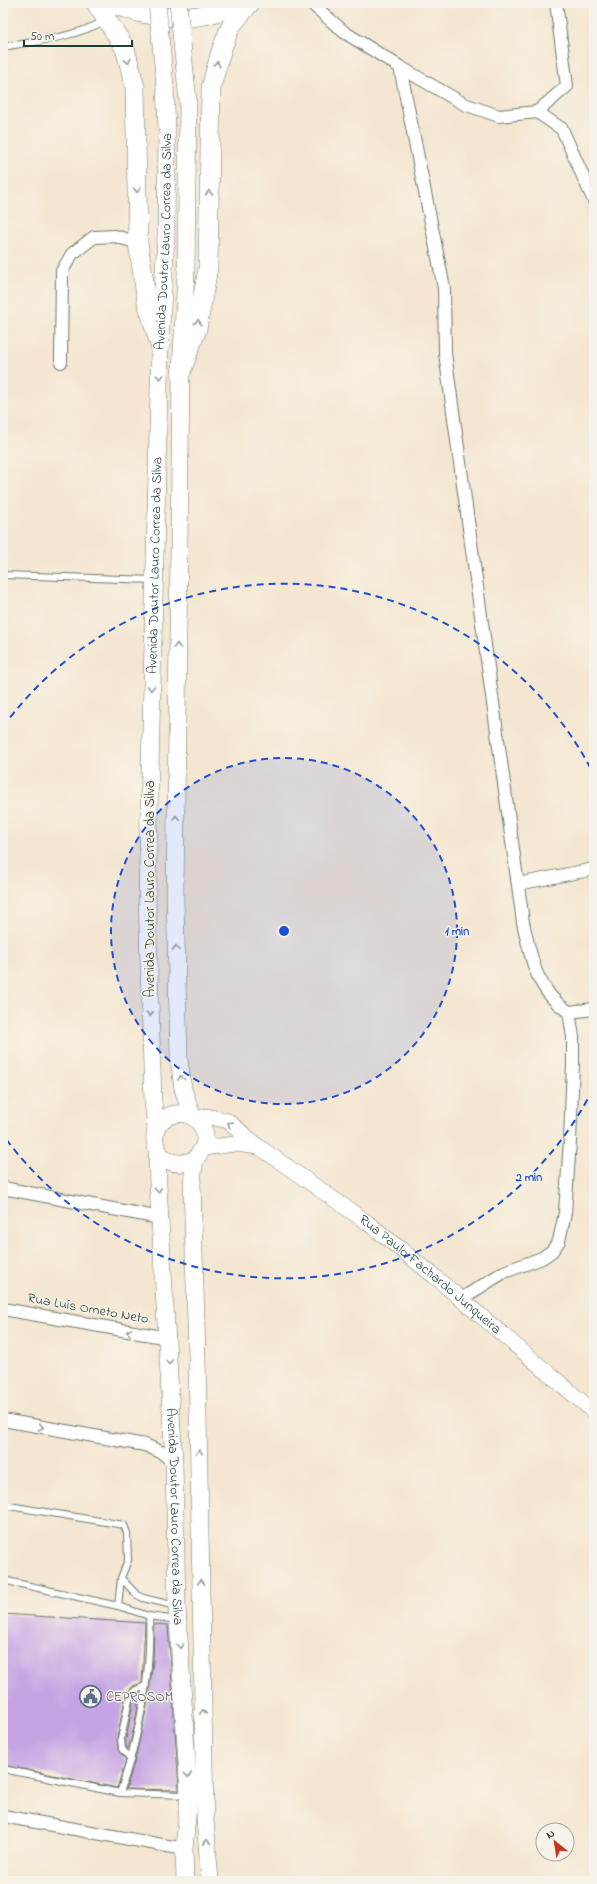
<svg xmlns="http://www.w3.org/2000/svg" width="597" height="1884" font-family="'Indie Flower',sans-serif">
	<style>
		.building { fill: #c6a4e4 }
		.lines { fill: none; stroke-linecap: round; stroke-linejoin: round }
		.service-casing { stroke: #6a786b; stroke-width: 8 }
		.minor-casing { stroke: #6a786b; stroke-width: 14 }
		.tertiary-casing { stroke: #6a786b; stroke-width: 16 }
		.secondary-casing { stroke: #6a786b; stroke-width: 18 }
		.primary-casing { stroke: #6a786b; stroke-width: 20 }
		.service { stroke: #fff; stroke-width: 6 }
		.minor { stroke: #fff; stroke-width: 12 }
		.tertiary { stroke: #fff; stroke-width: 15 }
		.secondary { stroke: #fff; stroke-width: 17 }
		.primary { stroke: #fff; stroke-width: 19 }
		.secondary-bridge-casing { stroke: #6a786b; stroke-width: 18; stroke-linecap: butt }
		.secondary-bridge { stroke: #fff; stroke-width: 17 }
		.oneway { stroke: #8f9e9a }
		.ring { fill: none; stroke: #1d4ed8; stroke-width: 2; stroke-dasharray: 7 5 }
		.labels { text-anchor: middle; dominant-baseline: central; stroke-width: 3; stroke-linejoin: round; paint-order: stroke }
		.street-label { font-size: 14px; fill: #1f3d34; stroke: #f7f3e8 }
		.service-label { font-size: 14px; fill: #4e5e75; stroke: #f7f3e8; text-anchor: start }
		.centre { fill: #1d4ed8; stroke: #f7f3e8; stroke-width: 2 }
		.ring-label { font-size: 12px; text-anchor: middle; font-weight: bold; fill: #1d4ed8; stroke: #f7f3e8; stroke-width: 3; stroke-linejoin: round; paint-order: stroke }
	</style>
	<rect width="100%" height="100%" fill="#f7f3e8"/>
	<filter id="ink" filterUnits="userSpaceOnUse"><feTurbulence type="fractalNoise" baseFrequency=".025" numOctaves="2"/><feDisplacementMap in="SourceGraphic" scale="8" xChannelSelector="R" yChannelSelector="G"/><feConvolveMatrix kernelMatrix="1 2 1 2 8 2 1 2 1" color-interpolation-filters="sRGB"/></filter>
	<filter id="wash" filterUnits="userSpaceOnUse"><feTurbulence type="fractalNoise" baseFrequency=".012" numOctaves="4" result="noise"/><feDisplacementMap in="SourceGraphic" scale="16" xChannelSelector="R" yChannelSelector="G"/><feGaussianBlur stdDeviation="0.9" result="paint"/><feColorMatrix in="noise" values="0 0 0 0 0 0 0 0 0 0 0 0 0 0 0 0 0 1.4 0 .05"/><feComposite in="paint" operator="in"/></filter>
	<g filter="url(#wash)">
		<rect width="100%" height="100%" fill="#f4e6d0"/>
		<g id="blocks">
			<path class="building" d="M3,1614L145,1623L142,1683L133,1686L126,1694L117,1738L118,1750L126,1760L117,1788L3,1765Z
				M154,1624L168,1625L179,1790L126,1789L135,1760L147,1706L153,1661Z
				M140,1693L134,1727L128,1749L126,1747V1739L134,1697Z"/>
		</g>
	</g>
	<g filter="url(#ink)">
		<use href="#blocks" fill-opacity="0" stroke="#6a786b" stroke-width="1"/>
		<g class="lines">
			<defs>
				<path id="service" d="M3,47C37,41 73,38 104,21
					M3,575L154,580
					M3,1505L124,1525L127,1533L128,1560L121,1578L118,1606
					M121,1578L137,1595L143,1598L176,1606
					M3,1580L118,1606L149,1616C152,1676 139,1736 120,1793
					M149,1616L177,1620
					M131,1759L122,1749L121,1739L130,1695L136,1690L145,1686
					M3,1769L120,1793L187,1795"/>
				<path id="minor" d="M311,3L344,32L400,67L444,288L445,353L523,922C531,958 536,991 569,1012L594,1009
					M400,67L464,104L499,116L537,112L562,129L594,201
					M537,112L567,86L556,3
					M61,362L62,271L72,254L94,237L115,236L138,243
					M518,884L594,869
					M3,1188L160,1218
					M461,1299L504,1272L542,1258L552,1251L559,1241L565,1213L570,1141L573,1063V1037L569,1012
					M3,1309L168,1338
					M3,1420L145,1445L161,1452L174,1463
					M3,1816L184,1849"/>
				<g id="tertiary">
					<path id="s1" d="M196,1119L207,1116L228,1121L259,1147L368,1223L434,1276L594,1412"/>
					<path d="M204,1148L235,1144L259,1147"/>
				</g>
				<g id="secondary">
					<path d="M186,82L188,102L186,273L181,372L175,897L179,1059L183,1089L192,1115"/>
					<path id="s2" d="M156,1128L153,1102L147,898L160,345L166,236L167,130L165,86"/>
					<path id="s3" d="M157,1151L158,1185L174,1463L177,1606L189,1795L184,1849L185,1881"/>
					<path d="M196,1159C152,1179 140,1119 176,1114C182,1113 188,1113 193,1117C200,1121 205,1129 205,1137C205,1149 200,1150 196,1159C193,1166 193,1176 192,1183L197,1357L205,1820L210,1881"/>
				</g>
				<path id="primary" d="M96,3L125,48L135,87L138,243L147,302L160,345
					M110,3C149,19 199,25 237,3
					M181,372L197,329L208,268L211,87L222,48L231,26L250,3"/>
			</defs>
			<use href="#service" class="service-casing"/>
			<use href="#minor" class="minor-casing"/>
			<use href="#tertiary" class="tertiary-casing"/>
			<use href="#secondary" class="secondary-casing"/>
			<use href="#primary" class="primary-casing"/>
			<use href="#service" class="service"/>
			<use href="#minor" class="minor"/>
			<use href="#tertiary" class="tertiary"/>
			<use href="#secondary" class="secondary"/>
			<use href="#primary" class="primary"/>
			<defs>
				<path id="secondary-bridge" d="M157,3L165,86
					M178,3L186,82"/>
			</defs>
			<use href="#secondary-bridge" class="secondary-bridge-casing"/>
			<use href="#secondary-bridge" class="secondary-bridge"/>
		</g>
		<defs><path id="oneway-chevron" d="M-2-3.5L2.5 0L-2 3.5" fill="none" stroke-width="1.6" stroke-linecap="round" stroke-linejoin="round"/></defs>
		<g class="oneway">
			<use href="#oneway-chevron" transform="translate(128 61) rotate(76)"/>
			<use href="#oneway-chevron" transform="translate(217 64) rotate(-75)"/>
			<use href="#oneway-chevron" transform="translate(137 190) rotate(89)"/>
			<use href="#oneway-chevron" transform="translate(209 193) rotate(-89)"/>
			<use href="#oneway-chevron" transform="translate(198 322) rotate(-79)"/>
			<use href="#oneway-chevron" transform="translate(160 377) rotate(91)"/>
			<use href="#oneway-chevron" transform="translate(177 646) rotate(-90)"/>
			<use href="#oneway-chevron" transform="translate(151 688) rotate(91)"/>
			<use href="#oneway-chevron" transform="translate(176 818) rotate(-90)"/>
			<use href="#oneway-chevron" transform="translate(176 948) rotate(-91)"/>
			<use href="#oneway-chevron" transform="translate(150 1014) rotate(89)"/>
			<use href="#oneway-chevron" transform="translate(181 1078) rotate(-97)"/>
			<use href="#oneway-chevron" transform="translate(230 1124) rotate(-148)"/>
			<use href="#oneway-chevron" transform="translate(158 1190) rotate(87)"/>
			<use href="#oneway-chevron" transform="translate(129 1332) rotate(-170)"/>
			<use href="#oneway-chevron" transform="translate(169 1362) rotate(87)"/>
			<use href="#oneway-chevron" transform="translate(41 1427) rotate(10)"/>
			<use href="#oneway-chevron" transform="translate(199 1452) rotate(-91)"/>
			<use href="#oneway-chevron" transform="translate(201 1582) rotate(-91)"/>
			<use href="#oneway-chevron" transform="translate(180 1646) rotate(86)"/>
			<use href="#oneway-chevron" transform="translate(203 1712) rotate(-91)"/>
			<use href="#oneway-chevron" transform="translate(188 1775) rotate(86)"/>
			<use href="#oneway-chevron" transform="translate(207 1842) rotate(-95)"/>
		</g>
	</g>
	<circle cx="284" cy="931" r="173" fill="#1d4ed8" fill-opacity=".12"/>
	<g class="ring">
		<circle cx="284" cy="931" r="173"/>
		<path d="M593 1089A347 347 0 0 1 3 1135M3 727A347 347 0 0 1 593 773"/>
	</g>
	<defs>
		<symbol id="civic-ring" viewBox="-11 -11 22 22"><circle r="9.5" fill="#f7f3e8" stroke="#5c6f8a" stroke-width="1.5"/><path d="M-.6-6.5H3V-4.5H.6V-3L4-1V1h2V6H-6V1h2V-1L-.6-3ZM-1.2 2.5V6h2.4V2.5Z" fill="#5c6f8a"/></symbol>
	</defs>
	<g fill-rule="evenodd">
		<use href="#civic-ring" x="78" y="1684" width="25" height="25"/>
	</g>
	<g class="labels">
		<g class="street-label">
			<text stroke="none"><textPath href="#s2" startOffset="887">Avenida Doutor Lauro Correa da Silva</textPath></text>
			<text stroke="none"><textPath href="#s2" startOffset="563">Avenida Doutor Lauro Correa da Silva</textPath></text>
			<text transform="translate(150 889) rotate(-90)">Avenida Doutor Lauro Correa da Silva</text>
			<text stroke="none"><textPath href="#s1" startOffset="287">Rua Paulo Fachardo Junqueira</textPath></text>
			<text transform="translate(88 1309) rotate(10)">Rua Luís Ometo Neto</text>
			<text stroke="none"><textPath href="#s3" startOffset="366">Avenida Doutor Lauro Correa da Silva</textPath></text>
		</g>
		<g class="service-label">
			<text x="106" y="1697">CEPROSOM</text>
		</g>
	</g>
	<circle cx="284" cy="931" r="6" class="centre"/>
	<g class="ring-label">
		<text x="457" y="935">1 min</text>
		<text x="529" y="1181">2 min</text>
	</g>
	<rect width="597" height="1884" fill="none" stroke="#f7f3e8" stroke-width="16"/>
	<g transform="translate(555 1842) rotate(330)"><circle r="19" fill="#f7f3e8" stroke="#a1aaa0"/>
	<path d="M0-3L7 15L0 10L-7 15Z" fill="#c8321e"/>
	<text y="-6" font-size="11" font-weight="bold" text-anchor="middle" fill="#1f3d34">N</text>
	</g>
	<path d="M24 40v6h108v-6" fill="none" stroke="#1f3d34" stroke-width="2"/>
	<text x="30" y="40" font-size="12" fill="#1f3d34" stroke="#f7f3e8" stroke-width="3" paint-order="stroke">50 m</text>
</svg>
